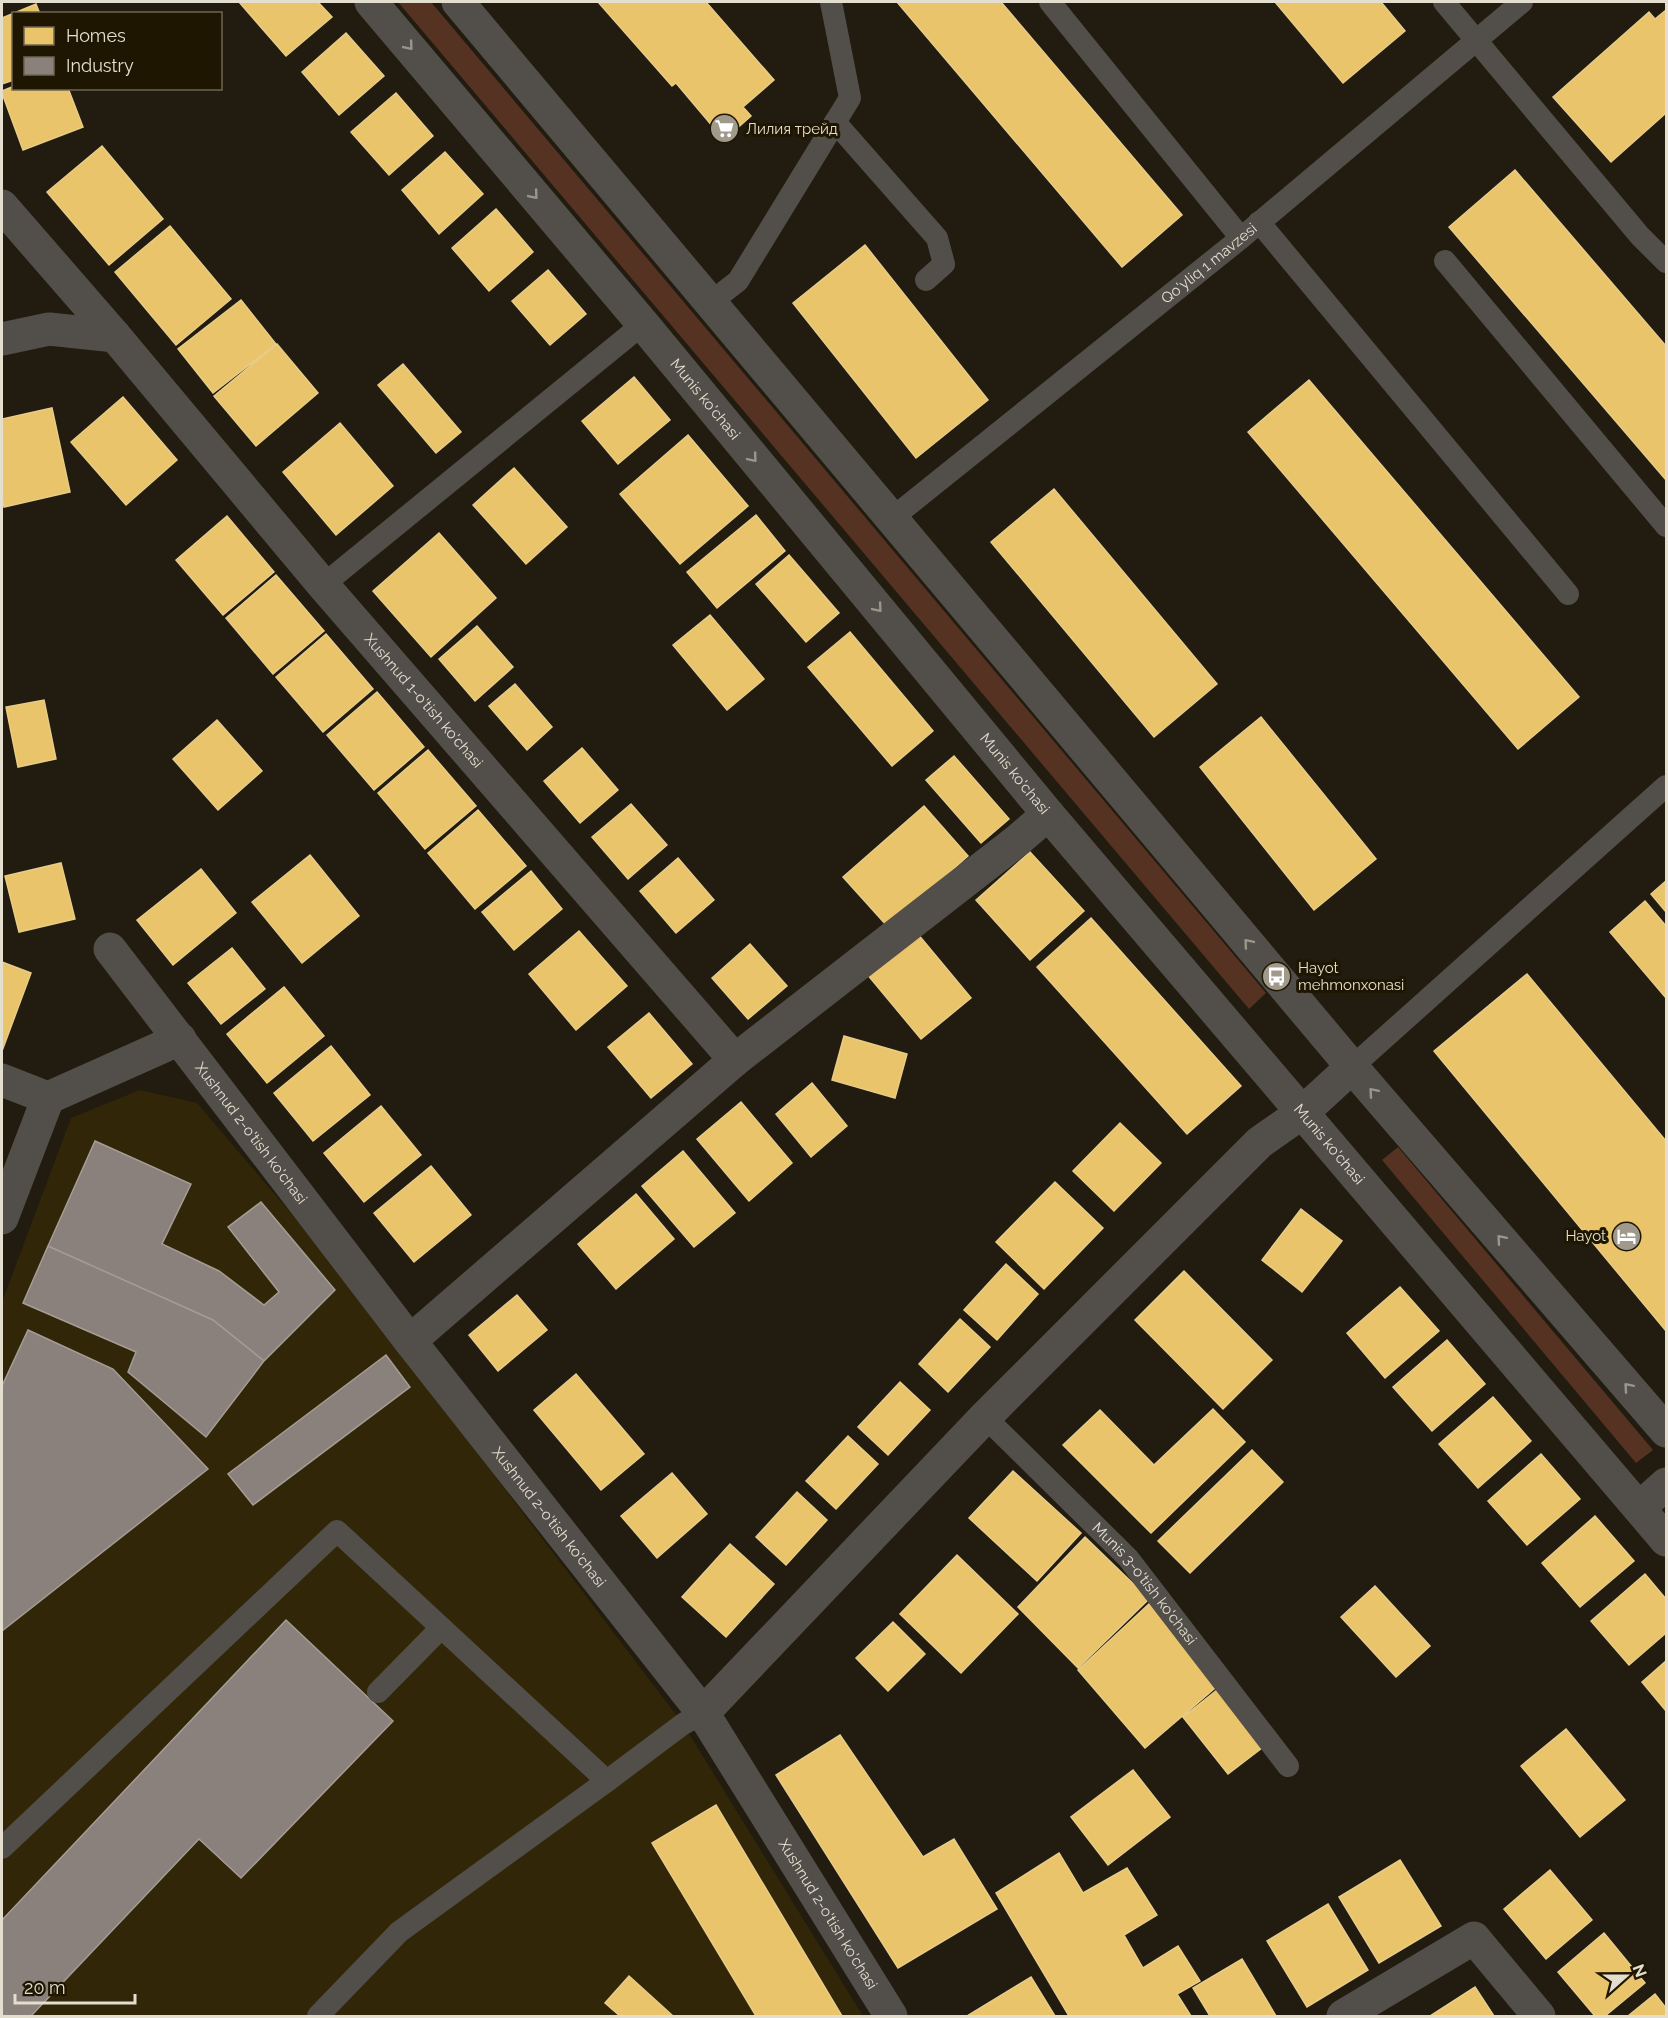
<svg xmlns="http://www.w3.org/2000/svg" width="1668" height="2018" font-family="Raleway,sans-serif">
	<style>
		.built { fill: #312607 }
		.green { fill: #553221 }
		.homes { fill: #e9c46a; stroke: #e8cc88; stroke-width: 1.5 }
		.industry { fill: #8a817c; stroke: #a59d95; stroke-width: 1.5 }
		.lines { fill: none; stroke-linecap: round; stroke-linejoin: round }
		.service { stroke: #524f4a; stroke-width: 22 }
		.minor { stroke: #524f4a; stroke-width: 33 }
		.tertiary { stroke: #524f4a; stroke-width: 33 }
		.oneway { stroke: #9b968c }
		.labels { text-anchor: middle; dominant-baseline: central; stroke-width: 6; stroke-linejoin: round; paint-order: stroke }
		.poi-label { font-size: 15px; fill: #e4decf; stroke: #1f1601; text-anchor: start }
		.street-label { font-size: 15px; fill: #e4decf; stroke: #1f1601 }
	</style>
	<rect width="100%" height="100%" fill="#211c0f"/>
	<path class="built" d="M140,1090L197,1103L334,1264L683,1724L863,2016H2V1302L71,1118Z"/>
	<path class="green" d="M398,2H431L1266,993L1249,1009Z
		M1398,1147L1653,1450L1636,1463L1382,1160Z"/>
	<path class="homes" d="M239,2H318L332,17L286,56Z
		M598,2H706L774,80L743,107L751,116L724,140L676,83L672,86Z
		M897,2H1001L1182,215L1122,267Z
		M1275,2H1381L1405,31L1343,83Z
		M36,4L40,14H14V80L2,84V18Z
		M1666,10V113L1611,162L1553,97L1649,12L1655,19Z
		M346,33L384,76L339,115L302,72Z
		M14,86V88H68L83,127L23,150L2,93V91Z
		M396,93L433,136L389,175L351,132Z
		M102,146L163,219L109,265L47,192Z
		M445,152L483,194L439,234L402,190Z
		M1515,170L1666,346V480L1449,227Z
		M496,209L533,252L489,291L452,248Z
		M170,226L231,299L176,345L115,272Z
		M865,245L988,400L916,458L793,303Z
		M548,270L586,314L550,345L512,301Z
		M241,300L276,344L213,393L178,349Z
		M277,344L318,393L256,446L214,396Z
		M403,364L461,432L436,453L378,385Z
		M634,377L670,420L618,464L582,421Z
		M1309,380L1579,697L1518,749L1248,432Z
		M123,397L177,460L126,505L71,442Z
		M52,408L70,492L4,507L2,493V419Z
		M340,423L393,486L336,535L283,472Z
		M688,435L748,506L680,564L620,494Z
		M514,468L567,527L526,564L473,505Z
		M1054,489L1217,684L1154,737L991,542Z
		M756,515L785,551L717,608L687,572Z
		M227,516L274,572L223,615L176,560Z
		M439,533L496,598L431,657L373,591Z
		M789,555L839,613L806,642L756,584Z
		M276,575L324,631L273,674L226,618Z
		M710,615L764,679L727,710L673,645Z
		M477,626L513,667L475,701L439,659Z
		M850,632L933,731L892,766L808,667Z
		M326,634L373,689L323,732L276,677Z
		M515,684L552,727L527,750L489,706Z
		M377,692L424,747L374,790L327,735Z
		M44,700L56,759L18,767L6,707Z
		M1261,717L1376,859L1314,910L1200,767Z
		M217,720L262,771L218,810L173,759Z
		M582,748L618,790L580,823L544,781Z
		M428,750L476,806L425,849L378,793Z
		M954,756L1009,819L981,843L926,780Z
		M631,804L667,845L628,879L592,837Z
		M924,806L968,856L888,927L843,877Z
		M478,810L526,866L475,909L428,853Z
		M1030,852L1084,911L1030,960L976,900Z
		M310,855L359,916L302,963L252,902Z
		M678,858L714,900L676,933L640,891Z
		M61,863L75,919L19,932L5,876Z
		M201,869L236,913L173,965L137,920Z
		M531,871L562,909L514,950L482,912Z
		M1666,881V912L1651,894Z
		M1645,901L1666,926V998L1610,932Z
		M1091,918L1241,1086L1187,1134L1037,967Z
		M579,931L627,986L576,1030L529,974Z
		M917,933L971,998L921,1039L867,974Z
		M750,944L787,986L748,1019L712,978Z
		M232,948L265,989L221,1024L188,983Z
		M2,962L31,973L2,1051Z
		M1527,974L1666,1141V1331L1434,1051Z
		M284,987L324,1036L267,1083L227,1034Z
		M649,1013L692,1064L651,1098L608,1047Z
		M844,1036L907,1054L895,1098L832,1080Z
		M331,1046L370,1095L313,1141L274,1093Z
		M812,1083L847,1126L811,1157L776,1114Z
		M741,1102L792,1163L749,1201L697,1139Z
		M381,1106L421,1155L364,1202L324,1153Z
		M1120,1123L1161,1163L1114,1211L1073,1171Z
		M683,1151L735,1213L694,1247L642,1186Z
		M431,1166L471,1215L414,1262L374,1213Z
		M1055,1182L1103,1228L1044,1289L996,1242Z
		M636,1194L674,1239L616,1289L578,1244Z
		M1301,1209L1342,1241L1302,1292L1262,1260Z
		M1006,1264L1038,1294L997,1340L964,1310Z
		M1184,1271L1272,1360L1223,1409L1135,1320Z
		M1400,1287L1439,1331L1385,1378L1347,1333Z
		M517,1295L547,1330L498,1371L469,1335Z
		M960,1319L990,1347L948,1392L919,1364Z
		M1447,1340L1485,1384L1432,1431L1393,1387Z
		M576,1374L644,1454L601,1490L534,1410Z
		M900,1382L930,1410L888,1455L858,1427Z
		M1493,1397L1531,1441L1478,1488L1439,1444Z
		M1213,1409L1245,1442L1151,1533L1063,1445L1100,1410L1154,1465Z
		M848,1436L878,1464L836,1509L806,1481Z
		M1252,1450L1283,1482L1190,1573L1158,1541Z
		M1541,1454L1580,1499L1527,1545L1488,1501Z
		M1013,1471L1081,1533L1037,1581L969,1518Z
		M672,1473L707,1514L657,1558L621,1516Z
		M797,1492L827,1520L786,1565L756,1537Z
		M1595,1516L1634,1561L1580,1607L1542,1563Z
		M1085,1537L1149,1599L1078,1668L1018,1607Z
		M730,1544L774,1584L726,1637L682,1597Z
		M957,1555L1018,1614L961,1673L900,1614Z
		M1645,1574L1666,1599V1633L1629,1665L1591,1621Z
		M1375,1586L1430,1646L1396,1677L1341,1617Z
		M1151,1602L1221,1683L1145,1748L1078,1670Z
		M893,1622L925,1654L888,1691L856,1658Z
		M1666,1661V1711L1642,1682Z
		M1222,1686L1267,1744L1228,1774L1183,1717Z
		M1566,1729L1625,1800L1580,1837L1521,1766Z
		M840,1735L923,1857L954,1839L997,1909L898,1968L776,1775Z
		M1133,1770L1170,1817L1108,1865L1071,1817Z
		M716,1805L842,2016H756L652,1843Z
		M1059,1853L1083,1893L1127,1868L1157,1915L1124,1935L1143,1968L1178,1946L1200,1981L1177,1994L1191,2016H1069L996,1893Z
		M1400,1860L1441,1926L1379,1963L1339,1897Z
		M1550,1870L1592,1920L1546,1959L1504,1909Z
		M1328,1904L1368,1970L1307,2007L1267,1941Z
		M1604,1933L1645,1983L1605,2016H1595L1558,1972Z
		M1242,1959L1276,2016H1210L1193,1988Z
		M629,1976L673,2016H620L605,2003Z
		M1031,1977L1055,2016H967Z
		M1475,1987L1494,2016H1430Z
		M1655,1994L1666,2008V2016H1628Z"/>
	<path class="industry" d="M95,1141L191,1184L162,1244L219,1271L264,1305L279,1292L228,1227L261,1202L335,1290L264,1361L213,1320L48,1246Z
		M48,1246L213,1320L264,1361L206,1437L128,1372L136,1352L23,1303Z
		M28,1330L113,1369L208,1469L2,1631V1386Z
		M386,1355L410,1387L253,1505L228,1474Z
		M286,1620L393,1721L241,1878L199,1839L31,2016H2V1920Z"/>
	<g class="lines">
		<g class="service">
			<path d="M1050,2L1241,238"/>
			<path d="M1444,2L1640,236L1666,262"/>
			<path d="M835,122L937,238L944,264L926,280"/>
			<path d="M1259,222L1568,594"/>
			<path d="M1445,261L1666,526"/>
			<path d="M711,302L738,281L850,98L831,2"/>
			<path id="s1" d="M891,519L1241,238L1522,2"/>
			<path d="M323,585L643,324"/>
			<path d="M1352,1067L1666,786"/>
			<path id="s2" d="M985,1417L1128,1558L1288,1766"/>
			<path d="M378,1692L441,1628"/>
			<path d="M2,1848L337,1531L607,1781"/>
			<path d="M318,2016L399,1932L607,1781L683,1724L703,1713"/>
		</g>
		<g class="minor">
			<path id="s3" d="M2,206L115,336L323,585L735,1060"/>
			<path d="M2,339L49,329L115,336"/>
			<path id="s4" d="M110,949L410,1341L703,1713L891,2016"/>
			<path d="M2,1080L48,1098"/>
			<path d="M2,1218L48,1098L180,1039"/>
			<path d="M410,1341L735,1060L1018,840L1048,814"/>
			<path d="M703,1713L985,1417L1260,1142L1303,1112"/>
			<path d="M1343,2016L1474,1938L1539,2016"/>
		</g>
		<g class="tertiary">
			<path id="s5" d="M371,2L643,324L1048,814L1666,1540"/>
			<path d="M458,2L1352,1067L1666,1431"/>
			<path d="M1303,1112L1352,1067"/>
			<path d="M1639,1508L1666,1484"/>
		</g>
	</g>
	<defs><path id="oneway-chevron" d="M-2-3.5L2.5 0L-2 3.5" fill="none" stroke-width="1.6" stroke-linecap="round" stroke-linejoin="round" transform="scale(1.5)"/></defs>
	<g class="oneway">
		<use href="#oneway-chevron" transform="translate(409 46) rotate(50)"/>
		<use href="#oneway-chevron" transform="translate(534 195) rotate(50)"/>
		<use href="#oneway-chevron" transform="translate(753 458) rotate(50)"/>
		<use href="#oneway-chevron" transform="translate(878 608) rotate(50)"/>
		<use href="#oneway-chevron" transform="translate(1248 943) rotate(-130)"/>
		<use href="#oneway-chevron" transform="translate(1373 1092) rotate(-131)"/>
		<use href="#oneway-chevron" transform="translate(1501 1239) rotate(-131)"/>
		<use href="#oneway-chevron" transform="translate(1628 1387) rotate(-131)"/>
	</g>
	<defs>
		<symbol id="supermarket-disc" viewBox="-11 -11 22 22"><circle r="9.5" fill="#a09a8c" stroke="#1f1601"/><path d="M-6-5.5h2.5l.6 2H6L4.5 2H-2.5L-4.4-4H-6ZM-1.5 3.2a1.3 1.3 0 1 0 .1 0ZM3 3.2a1.3 1.3 0 1 0 .1 0Z" fill="#fff"/></symbol>
		<symbol id="bus-disc" viewBox="-11 -11 22 22"><circle r="9.5" fill="#a09a8c" stroke="#1f1601"/><path d="M-5-6H5V4H4V6H2V4H-2V6H-4V4H-5ZM-3.5-4V0h7V-4ZM-3.5 1.2v1.5H-2V1.2ZM2 1.2v1.5H3.5V1.2Z" fill="#fff"/></symbol>
		<symbol id="hotel-disc" viewBox="-11 -11 22 22"><circle r="9.5" fill="#a09a8c" stroke="#1f1601"/><path d="M-6-4.5h1.5V1H6V5H4.5V3h-9V5H-6ZM-4 0a1.8 1.8 0 1 1 3.6 0ZM.5 0V-2.5h3Q6-2.5 6 0Z" fill="#fff"/></symbol>
	</defs>
	<g fill-rule="evenodd">
		<use href="#supermarket-disc" x="708" y="112" width="33" height="33"/>
		<use href="#bus-disc" x="1260" y="960" width="33" height="33"/>
		<use href="#hotel-disc" x="1610" y="1220" width="33" height="33"/>
	</g>
	<g class="labels">
		<g class="poi-label">
			<text x="746" y="129">Лилия трейд</text>
			<text x="1298" y="968">Hayot<tspan x="1298" dy="17">mehmonxonasi</tspan></text>
			<text x="1606" y="1236" text-anchor="end">Hayot</text>
		</g>
		<g class="street-label">
			<text stroke="none"><textPath href="#s1" startOffset="408">Qo'yliq 1 mavzesi</textPath></text>
			<text stroke="none"><textPath href="#s5" startOffset="519">Munis ko'chasi</textPath></text>
			<text stroke="none"><textPath href="#s3" startOffset="650">Xushnud 1-o'tish ko'chasi</textPath></text>
			<text stroke="none"><textPath href="#s5" startOffset="1005">Munis ko'chasi</textPath></text>
			<text stroke="none"><textPath href="#s4" startOffset="232">Xushnud 2-o'tish ko'chasi</textPath></text>
			<text stroke="none"><textPath href="#s5" startOffset="1491">Munis ko'chasi</textPath></text>
			<text stroke="none"><textPath href="#s4" startOffset="718">Xushnud 2-o'tish ko'chasi</textPath></text>
			<text stroke="none"><textPath href="#s2" startOffset="231">Munis 3-o'tish ko'chasi</textPath></text>
			<text stroke="none"><textPath href="#s4" startOffset="1204">Xushnud 2-o'tish ko'chasi</textPath></text>
		</g>
	</g>
	<rect width="1668" height="2018" fill="none" stroke="#e4decf" stroke-width="6"/>
	<rect x="12" y="12" width="210" height="78" fill="#1f1601" stroke="#6e6653" stroke-width="1.5"/>
	<rect x="24" y="27" width="30" height="18" fill="#e9c46a" stroke="#6e6653" stroke-width="1.5"/>
	<text x="66" y="42" font-size="18" fill="#e4decf">Homes</text>
	<rect x="24" y="57" width="30" height="18" fill="#8a817c" stroke="#6e6653" stroke-width="1.5"/>
	<text x="66" y="72" font-size="18" fill="#e4decf">Industry</text>
	<g transform="translate(1626 1976) rotate(69)" stroke="#1f1601" stroke-width="4.5" paint-order="stroke">
	<path d="M0-4.5L10 22L0 15L-10 22Z" fill="#e4decf"/>
	<text y="-9" font-size="16" font-weight="bold" text-anchor="middle" fill="#e4decf">N</text>
	</g>
	<path d="M15 1994v9h120v-9" fill="none" stroke="#e4decf" stroke-width="3"/>
	<text x="24" y="1994" font-size="18" fill="#e4decf" stroke="#1f1601" stroke-width="4.5" paint-order="stroke">20 m</text>
</svg>
